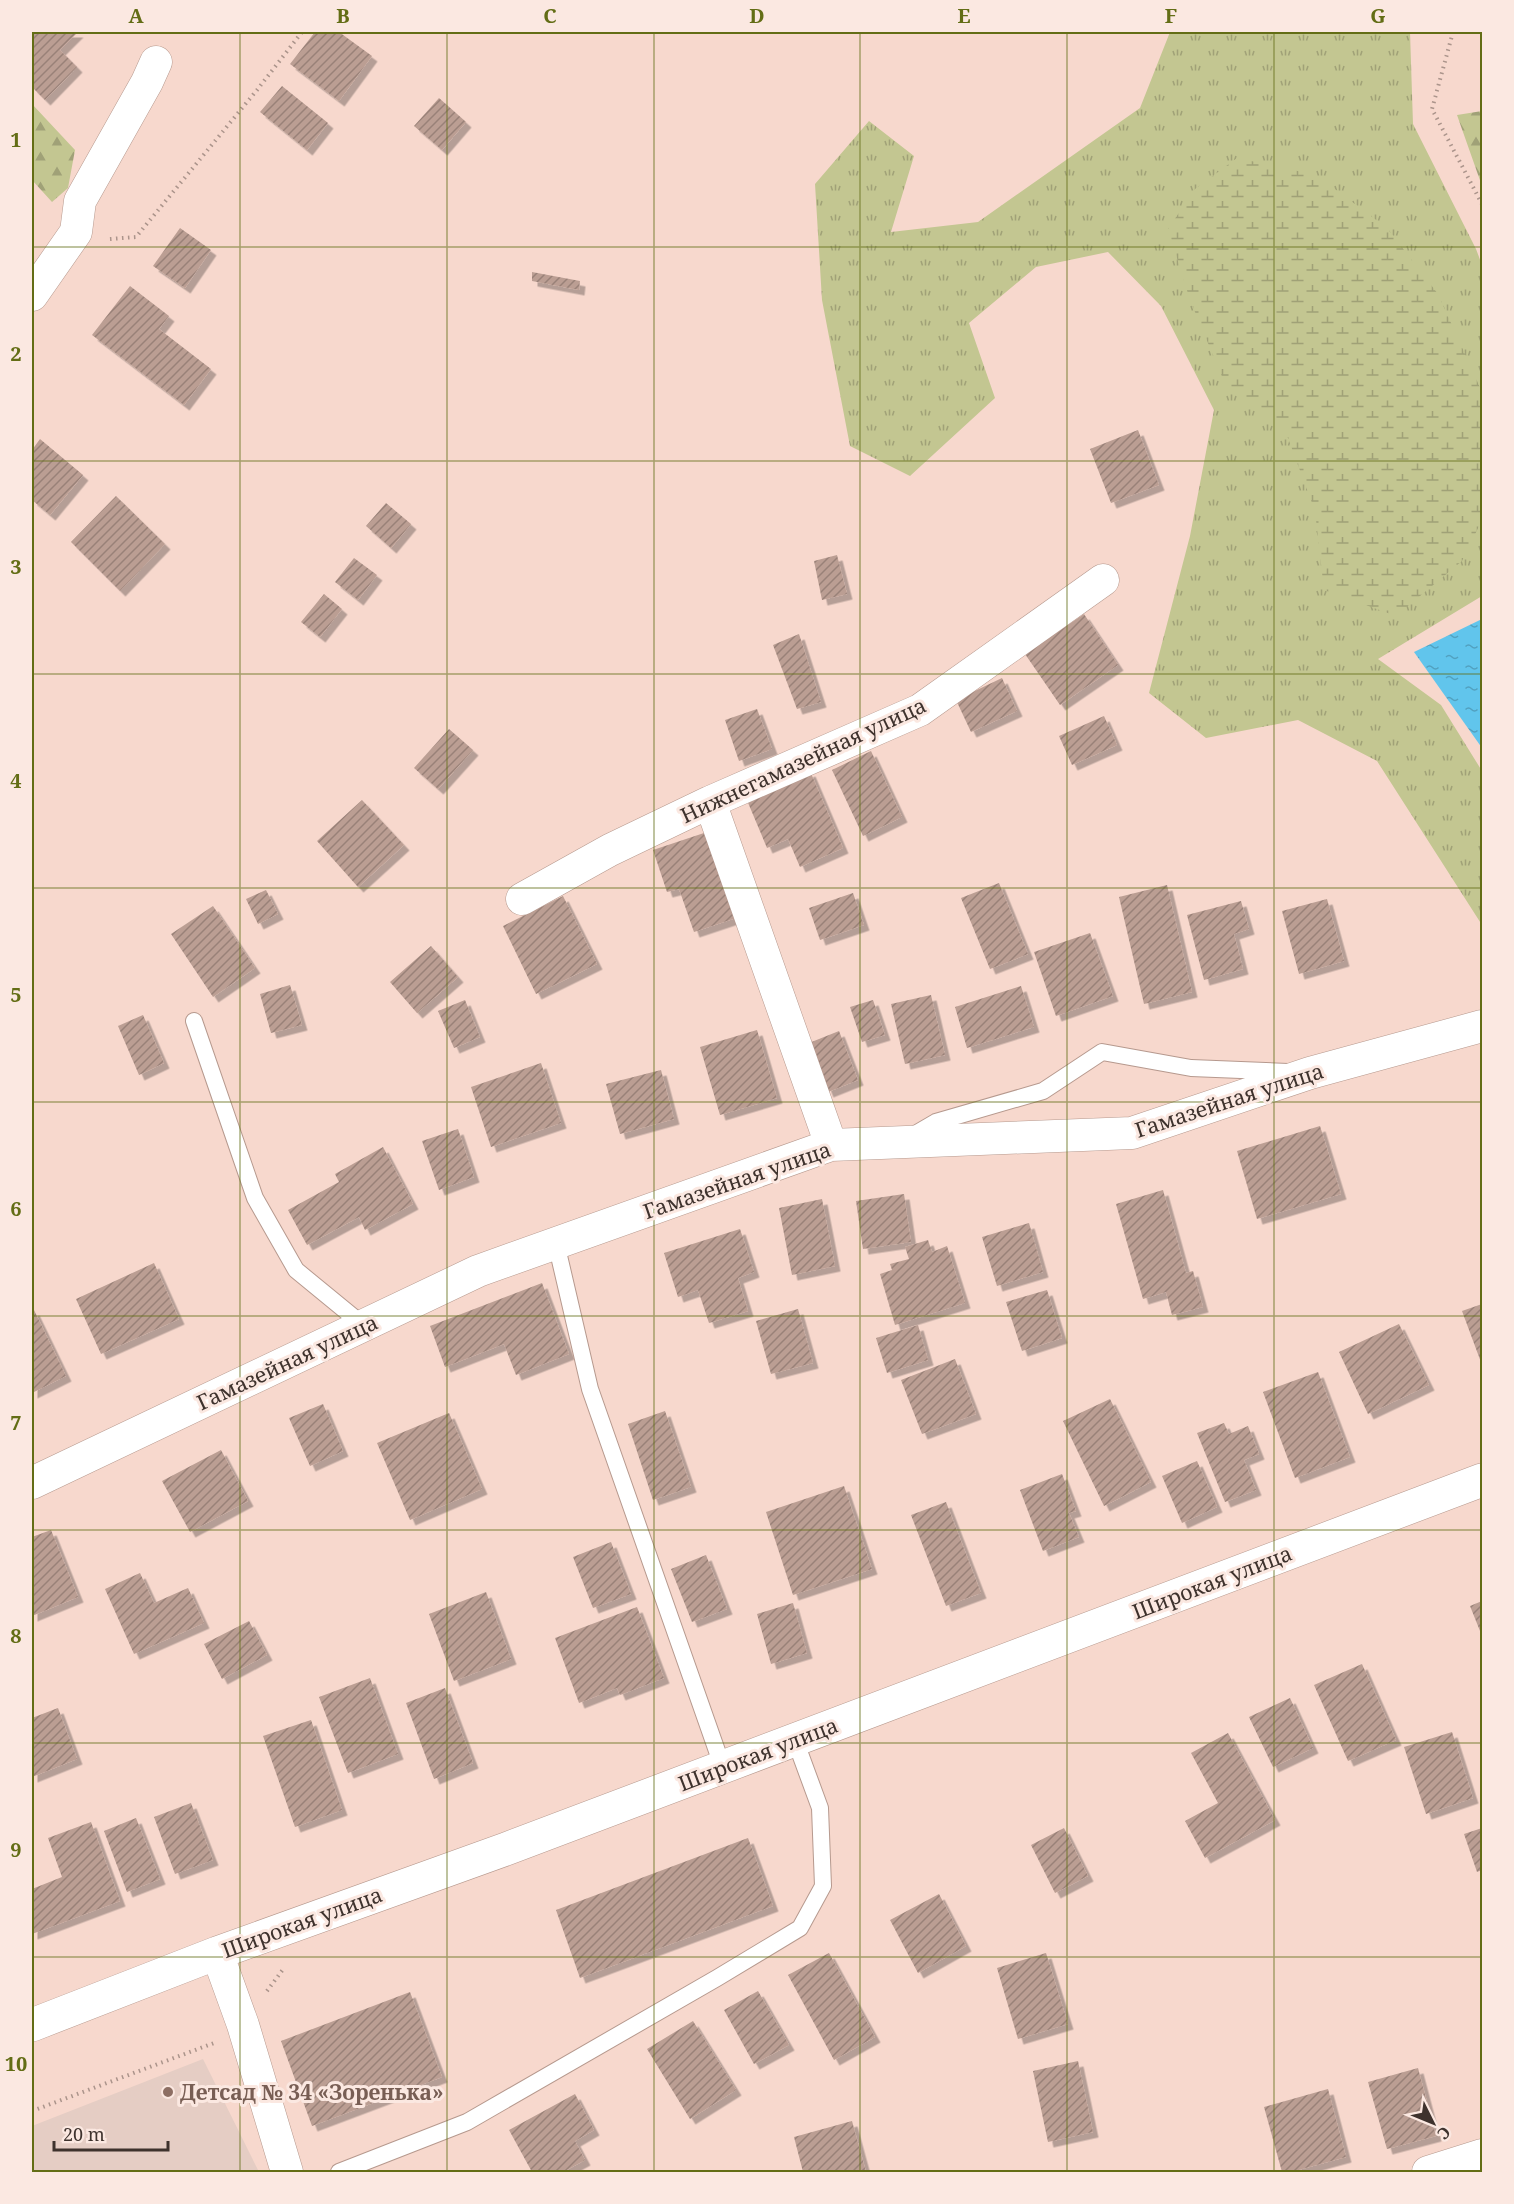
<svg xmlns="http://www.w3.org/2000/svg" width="1514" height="2204" font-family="'Noto Serif',serif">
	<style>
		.education { fill: #e5cdc4 }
		.grass { fill: url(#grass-tufts) }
		.forest { fill: url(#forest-firs) }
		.wetland { fill: url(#wetland-marsh) }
		.water { fill: url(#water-ripples) }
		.building { fill: url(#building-hatch); filter: url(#shadow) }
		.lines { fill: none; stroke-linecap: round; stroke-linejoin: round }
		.lane-casing { stroke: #b6998e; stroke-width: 18 }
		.street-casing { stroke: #b6998e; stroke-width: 33 }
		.secondary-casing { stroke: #b6998e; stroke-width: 34 }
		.path { stroke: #ab948b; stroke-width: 4; stroke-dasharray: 1.5 4.5; stroke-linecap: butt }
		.lane { stroke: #fff; stroke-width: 16 }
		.street { stroke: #fff; stroke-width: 32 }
		.secondary { stroke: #fff; stroke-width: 33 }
		.grid { fill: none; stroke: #636d15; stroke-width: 1.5; stroke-opacity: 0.55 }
		.education-dot { fill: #8d6e63; stroke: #fbe8e1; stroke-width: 2 }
		.labels { text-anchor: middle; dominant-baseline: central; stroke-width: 6; stroke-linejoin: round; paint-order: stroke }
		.street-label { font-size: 21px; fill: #3e322d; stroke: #fbe8e1 }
		.education-label { font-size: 21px; font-weight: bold; fill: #785e54; stroke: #fbe8e1; text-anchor: start }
		.neatline { fill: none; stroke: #636d15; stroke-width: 2 }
		.grid-label { font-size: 20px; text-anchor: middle; font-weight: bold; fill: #636d15 }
	</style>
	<defs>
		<pattern id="grass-tufts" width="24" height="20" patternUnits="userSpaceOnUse" patternTransform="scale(1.5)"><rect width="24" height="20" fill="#c3c691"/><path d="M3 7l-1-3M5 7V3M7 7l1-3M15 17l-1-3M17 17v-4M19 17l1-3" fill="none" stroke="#a0a177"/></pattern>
		<pattern id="forest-firs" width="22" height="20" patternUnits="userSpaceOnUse" patternTransform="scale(1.5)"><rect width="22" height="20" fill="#c3c691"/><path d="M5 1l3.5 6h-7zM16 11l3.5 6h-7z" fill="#a0a177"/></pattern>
		<pattern id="wetland-marsh" width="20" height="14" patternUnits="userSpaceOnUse" patternTransform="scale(1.5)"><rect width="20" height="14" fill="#c3c691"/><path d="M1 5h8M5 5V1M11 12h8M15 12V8" fill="none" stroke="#a0a177"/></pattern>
		<pattern id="water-ripples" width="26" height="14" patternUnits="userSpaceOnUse" patternTransform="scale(1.5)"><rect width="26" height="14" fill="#61c5ec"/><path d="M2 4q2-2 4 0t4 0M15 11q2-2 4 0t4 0" fill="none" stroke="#51a1c0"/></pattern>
		<pattern id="building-hatch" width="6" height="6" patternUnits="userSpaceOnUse" patternTransform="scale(1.5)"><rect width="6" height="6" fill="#bb9e93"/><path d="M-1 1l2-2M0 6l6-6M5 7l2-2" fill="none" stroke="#998178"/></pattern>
		<filter id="shadow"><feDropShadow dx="5.5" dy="5.5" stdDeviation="0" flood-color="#0004"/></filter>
	</defs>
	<rect width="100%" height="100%" fill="#f7d8cd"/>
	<path class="education" d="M203,2059L259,2172H32V2126Z"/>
	<path class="grass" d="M1170,32H1410L1413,124L1476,249L1482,265V596L1378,659L1441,705L1482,771V925L1377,761L1298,720L1206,738L1149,693L1190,536L1214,410L1161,306L1108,252L1036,267L969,323L995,398L910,476L850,446L822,300L815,184L869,121L914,156L891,232L978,222L1140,108Z"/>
	<path class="forest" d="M32,104L75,150L68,188L52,202L32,180Z
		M1482,111V186L1457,115Z"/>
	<path class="wetland" d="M1237,158L1316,175L1387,228L1438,294L1482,392V520L1462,561L1396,616L1324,590L1315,511L1282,422L1226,386L1190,300L1168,229L1195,189Z"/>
	<path class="water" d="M1482,619V748L1414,652Z"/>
	<path class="building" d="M32,32H78L60,50L77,67L45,100L32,87Z
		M315,32H339L372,56L339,101L290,64Z
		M282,86L328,123L307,150L260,112Z
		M439,98L466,122L442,150L414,126Z
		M180,228L211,250L185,288L153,266Z
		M532,272L580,281L579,290L532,281Z
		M130,286L169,316L159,329L211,369L184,405L92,335Z
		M1138,430L1159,485L1111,503L1090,449Z
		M40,439L83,475L50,515L32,500V450Z
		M116,496L165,544L120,591L71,542Z
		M386,503L411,524L391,548L366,526Z
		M837,555L847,594L822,600L814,561Z
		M354,558L377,575L358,600L335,582Z
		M324,594L342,609L320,637L301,622Z
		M1084,614L1118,665L1060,705L1025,654Z
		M799,634L821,702L797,709L773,645Z
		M1002,678L1017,711L971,732L956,700Z
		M757,709L772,749L739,761L725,720Z
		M1104,716L1117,745L1072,765L1059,736Z
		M449,729L473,750L438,789L414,768Z
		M871,751L902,817L863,836L832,770Z
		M810,771L843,848L800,867L788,839L767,848L746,798Z
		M362,800L404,845L358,887L317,841Z
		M707,832L736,918L694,932L679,889L667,892L653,850Z
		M999,883L1028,954L990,969L961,898Z
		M1167,885L1192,992L1144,1004L1119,897Z
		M266,890L278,914L258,924L246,899Z
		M853,893L864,925L820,940L809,908Z
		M563,896L597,964L536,994L503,926Z
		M1327,899L1344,961L1299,974L1282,911Z
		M1241,901L1249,929L1234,934L1243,969L1204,980L1187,915Z
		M213,906L255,968L213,997L171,934Z
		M1090,933L1113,996L1056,1016L1034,952Z
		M431,946L458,977L417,1013L390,982Z
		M290,985L302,1025L271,1033L260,994Z
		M1021,986L1034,1027L967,1048L955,1007Z
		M931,995L945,1055L905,1064L891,1004Z
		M465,1000L480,1037L454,1048L438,1011Z
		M873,1000L885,1035L862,1042L850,1007Z
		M143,1015L164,1063L139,1075L118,1026Z
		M757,1030L777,1098L720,1115L700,1047Z
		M839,1031L858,1080L828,1092L809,1043Z
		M541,1063L561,1123L491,1147L471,1087Z
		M661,1070L674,1119L620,1134L606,1084Z
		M1320,1126L1341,1194L1257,1219L1237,1151Z
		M458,1129L474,1177L439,1190L422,1141Z
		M383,1147L413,1204L365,1230L359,1217L307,1245L288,1210L339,1182L335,1174Z
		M1163,1190L1186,1273L1193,1271L1203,1307L1172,1315L1166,1292L1143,1299L1116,1204Z
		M904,1194L911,1242L863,1249L856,1201Z
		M822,1199L835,1266L792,1275L779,1208Z
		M1029,1223L1043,1272L997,1286L982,1237Z
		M740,1229L754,1272L738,1278L748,1311L709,1323L698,1290L678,1297L664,1253Z
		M928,1240L932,1252L947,1246L965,1303L895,1325L880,1274L892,1270L890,1264L909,1259L905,1247Z
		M154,1263L179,1319L101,1354L76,1299Z
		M542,1283L569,1354L516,1375L504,1344L445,1367L430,1326Z
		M1047,1290L1062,1338L1022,1351L1006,1302Z
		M1482,1304V1365L1462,1311Z
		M798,1309L813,1363L771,1374L756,1321Z
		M34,1310L66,1376L32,1393V1311Z
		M1399,1324L1429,1385L1368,1414L1339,1352Z
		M918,1325L928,1360L887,1373L876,1338Z
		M955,1359L976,1414L922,1434L901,1380Z
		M1318,1372L1350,1457L1295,1478L1263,1392Z
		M1110,1399L1151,1482L1104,1506L1063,1421Z
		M323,1404L343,1451L310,1466L289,1418Z
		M665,1411L691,1487L653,1500L628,1424Z
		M449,1413L482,1489L410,1520L377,1443Z
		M1224,1423L1229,1434L1248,1426L1259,1454L1244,1460L1256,1490L1225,1502L1197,1433Z
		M221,1450L248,1501L190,1532L162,1481Z
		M1197,1461L1217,1507L1182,1523L1162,1476Z
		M1062,1474L1076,1511L1069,1513L1079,1537L1043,1551L1020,1490Z
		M844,1486L872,1569L793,1595L766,1512Z
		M946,1502L981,1593L946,1606L911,1515Z
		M51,1530L78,1597L32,1616V1537Z
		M611,1542L631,1594L593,1608L573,1557Z
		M706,1555L727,1609L692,1622L671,1569Z
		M140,1573L154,1603L188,1588L204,1623L134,1654L105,1589Z
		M486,1592L511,1659L454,1681L429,1614Z
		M1482,1601V1636L1470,1606Z
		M793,1603L807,1653L771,1664L757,1614Z
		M637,1607L664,1678L620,1695L617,1688L579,1703L555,1638Z
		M249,1621L267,1655L222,1679L204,1644Z
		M1362,1664L1396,1740L1348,1761L1314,1685Z
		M370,1678L398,1754L348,1773L319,1697Z
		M445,1688L473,1763L434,1779L406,1703Z
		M1290,1698L1313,1748L1273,1767L1249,1717Z
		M58,1708L77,1759L32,1777V1718Z
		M311,1720L342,1810L295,1827L263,1736Z
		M1452,1732L1473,1798L1426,1814L1404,1747Z
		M1228,1733L1275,1820L1205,1858L1185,1821L1218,1803L1191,1753Z
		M191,1803L213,1860L175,1874L154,1817Z
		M136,1818L160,1879L127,1892L104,1831Z
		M91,1822L120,1901L32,1934V1889L62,1877L48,1838Z
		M1064,1828L1088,1876L1055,1893L1031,1845Z
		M1482,1828V1870L1477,1872L1464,1834Z
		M748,1838L773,1906L580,1978L556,1910Z
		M939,1894L966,1946L918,1973L890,1920Z
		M829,1953L875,2037L834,2060L788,1975Z
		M1046,1953L1068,2024L1018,2039L997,1968Z
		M758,1991L789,2045L754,2064L724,2010Z
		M410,1992L442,2077L312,2126L281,2041Z
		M693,2021L736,2090L690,2119L647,2049Z
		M1078,2061L1093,2132L1048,2142L1033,2071Z
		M1418,2068L1436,2136L1387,2149L1368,2082Z
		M1328,2089L1346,2157L1291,2172H1282L1264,2107Z
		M575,2094L594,2130L575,2141L585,2160L563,2172H532L509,2130Z
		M852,2121L866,2172H803L794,2137Z"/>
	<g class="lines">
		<defs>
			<path id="lane" d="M194,1021L255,1198L296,1270L363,1325
				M912,1136L936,1122L1043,1091L1102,1052L1191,1068L1288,1072
				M556,1243L590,1389L723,1768
				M339,2172L467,2122L717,1978L800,1928L823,1886L820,1808L795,1740"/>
			<path id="street" d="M32,295L76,232L80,201L147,82L156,62
				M710,802L831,1145
				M522,899L610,850L710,802L920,710L1103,580
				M32,1483L478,1271L831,1145L1132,1133L1310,1073L1482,1026
				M217,1953L243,2025L287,2172
				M1428,2172L1482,2155"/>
			<path id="secondary" d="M32,2025L217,1953L506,1849L1482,1480"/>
		</defs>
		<use href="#lane" class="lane-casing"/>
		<use href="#street" class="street-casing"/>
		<use href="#secondary" class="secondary-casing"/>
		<path class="path" d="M1453,32L1432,109L1482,204
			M110,239L136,237L257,90L302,32
			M267,1991L284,1968
			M32,2111L214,2043"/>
		<use href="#lane" class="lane"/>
		<use href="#street" class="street"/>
		<use href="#secondary" class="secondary"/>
	</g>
	<path class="grid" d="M240,32V2172M447,32V2172M654,32V2172M860,32V2172M1067,32V2172M1274,32V2172M32,247H1482M32,461H1482M32,674H1482M32,888H1482M32,1102H1482M32,1316H1482M32,1530H1482M32,1743H1482M32,1957H1482"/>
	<circle class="education-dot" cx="168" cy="2092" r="6"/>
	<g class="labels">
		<g class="street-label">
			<text transform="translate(803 760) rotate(-25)">Нижнегамазейная улица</text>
			<text transform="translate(1229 1100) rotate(-18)">Гамазейная улица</text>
			<text transform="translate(737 1180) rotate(-19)">Гамазейная улица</text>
			<text transform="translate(287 1362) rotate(-25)">Гамазейная улица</text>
			<text transform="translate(1212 1582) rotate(-21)">Широкая улица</text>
			<text transform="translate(758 1754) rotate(-21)">Широкая улица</text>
			<text transform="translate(302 1922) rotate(-20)">Широкая улица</text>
		</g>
		<g class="education-label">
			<text x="180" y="2092">Детсад № 34 «Зоренька»</text>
		</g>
	</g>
	<rect width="1514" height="2204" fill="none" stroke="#fbe8e1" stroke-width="66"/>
	<g transform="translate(1433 2123) rotate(133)" stroke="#fbe8e1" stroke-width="4.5" paint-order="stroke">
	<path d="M0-4.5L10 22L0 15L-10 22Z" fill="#3e322d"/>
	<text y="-9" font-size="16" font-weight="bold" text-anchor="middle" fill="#3e322d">С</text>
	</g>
	<path d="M54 2141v9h114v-9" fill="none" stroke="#3e322d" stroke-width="3"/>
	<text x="63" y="2141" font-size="18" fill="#3e322d" stroke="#fbe8e1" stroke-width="4.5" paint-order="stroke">20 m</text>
	<rect x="33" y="33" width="1448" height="2138" class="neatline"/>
	<g class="grid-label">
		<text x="136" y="23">A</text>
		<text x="343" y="23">B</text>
		<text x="550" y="23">C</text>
		<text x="757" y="23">D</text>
		<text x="964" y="23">E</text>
		<text x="1171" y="23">F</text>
		<text x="1378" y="23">G</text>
		<text x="16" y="147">1</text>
		<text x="16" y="361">2</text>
		<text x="16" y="574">3</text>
		<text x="16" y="788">4</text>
		<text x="16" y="1002">5</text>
		<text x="16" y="1216">6</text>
		<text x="16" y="1430">7</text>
		<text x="16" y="1643">8</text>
		<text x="16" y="1857">9</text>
		<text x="16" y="2071">10</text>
	</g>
</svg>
